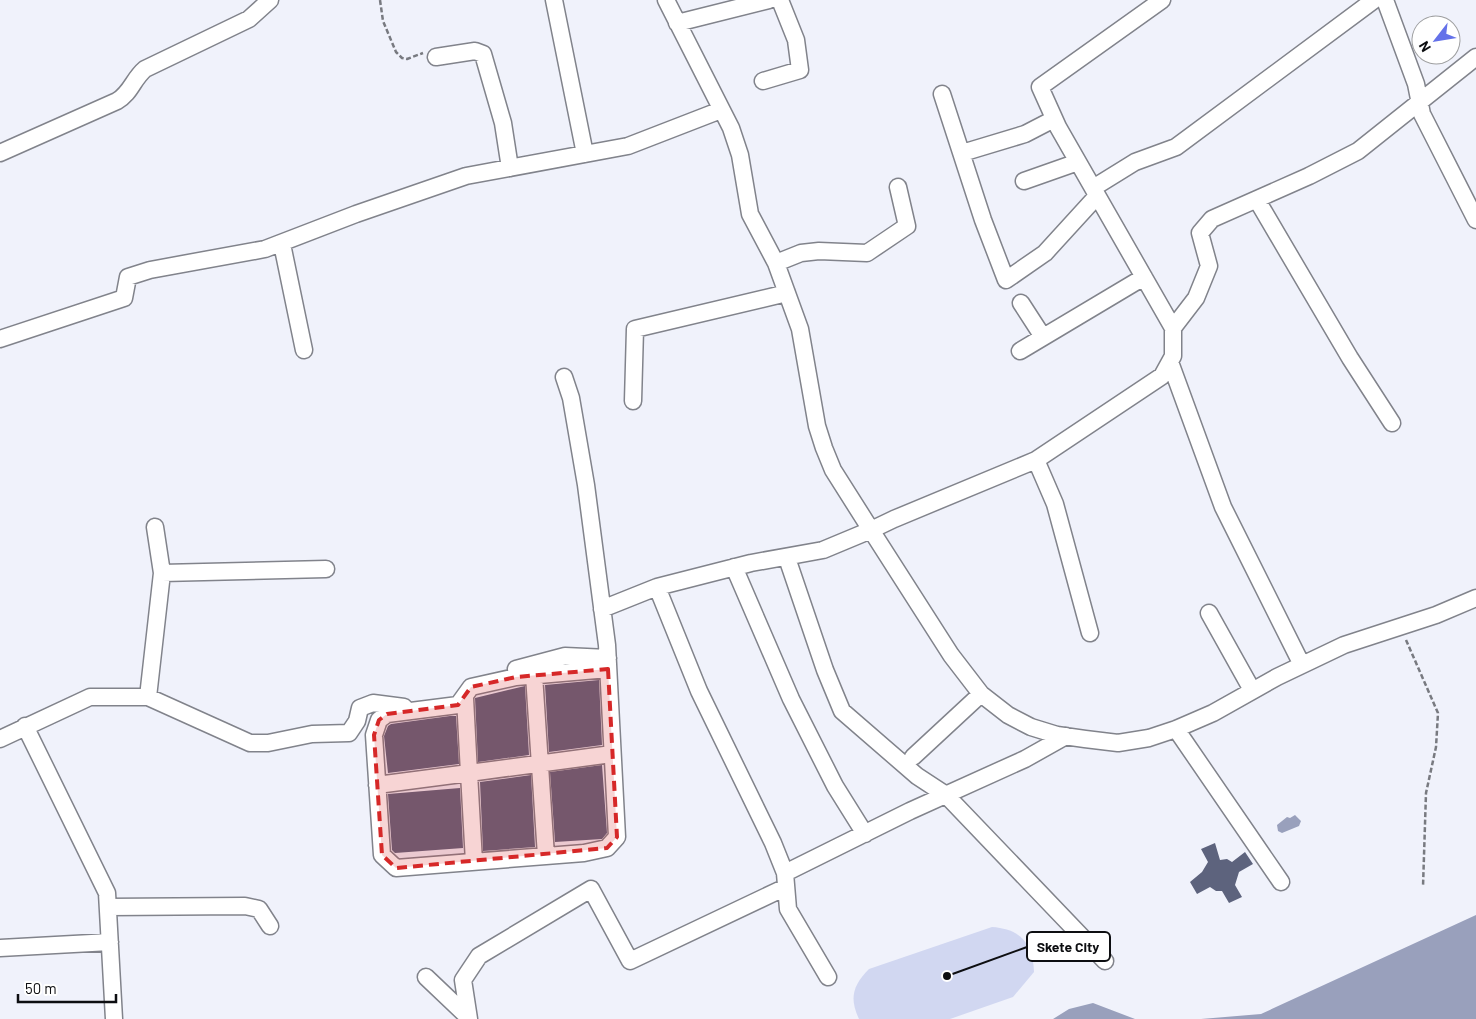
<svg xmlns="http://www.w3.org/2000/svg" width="1476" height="1019" font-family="Barlow,sans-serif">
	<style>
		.park { fill: #d1d7f1 }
		.water { fill: #99a0bc }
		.building { fill: #5d637d }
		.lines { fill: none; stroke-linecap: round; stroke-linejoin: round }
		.minor-casing { stroke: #81838b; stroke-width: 19 }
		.path { stroke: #787a80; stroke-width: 2.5; stroke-dasharray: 5 2.5; stroke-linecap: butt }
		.minor { stroke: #fff; stroke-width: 16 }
		.marked { fill: #d62828; fill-opacity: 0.2; stroke: #d62828; stroke-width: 4; stroke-dasharray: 10 6; stroke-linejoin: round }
		.leader { fill: none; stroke: #0d0e11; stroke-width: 2 }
		.callout-dot { fill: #0d0e11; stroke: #fff; stroke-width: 2 }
		.callout { fill: #fff; stroke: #0d0e11; stroke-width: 2 }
		.callout-label { font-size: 14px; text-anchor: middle; font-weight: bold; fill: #0d0e11 }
	</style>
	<rect width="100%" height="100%" fill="#f0f2fb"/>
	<path class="park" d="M992,927C1021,929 1033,944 1034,972L1013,997L950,1019H859C849,998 853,985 869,969Z"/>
	<path class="water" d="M1295,815L1301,821L1299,826L1282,833L1278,831L1277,825L1287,817L1290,818Z
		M1476,915V1019H1201L1261,1014Z
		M1093,1003L1135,1019H1053L1069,1009Z"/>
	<path class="building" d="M599,680L602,745L549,752L545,685Z
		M525,686L529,755L478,762L475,698Z
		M450,716H456L459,764L388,773L384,736L388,726L391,724Z
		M602,765L607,833L602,839L555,842L550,772Z
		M531,775L535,847L483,851L480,782Z
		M460,788L463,848L395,853L392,850L388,794Z
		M1215,843L1220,860L1227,859L1232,862L1245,852L1253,864L1239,872L1235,885L1242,897L1229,903L1222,891H1216L1210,887L1197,894L1190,882L1202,872L1208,862L1201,849Z"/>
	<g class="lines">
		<defs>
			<path id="minor" d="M554,0L585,154
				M1162,0L1040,87L1058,127L1173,328V356L1162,376L1036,460L894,519L871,530L951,655L981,694L1008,715L1031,727L1057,735L1085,739L1118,743L1149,738L1176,729L1213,713L1277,677L1344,645L1436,615L1476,598
				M1385,0L1416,84L1422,114L1476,220
				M677,23L769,0
				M436,57L475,51L483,54L503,123L510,168
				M763,81L800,70L796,40L780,0
				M942,94L983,220L1006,280L1045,253L1097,196
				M0,153L117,101C131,93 133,79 145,69L249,19L270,0
				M962,153L1025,134L1054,119
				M1024,181L1078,162
				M1093,188L1135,162L1176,147L1374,0
				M1257,200L1350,358L1392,423
				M282,244L304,350
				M776,263L801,253L819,251L867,253L907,226L898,187
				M1021,303L1043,337
				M1173,328L1196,298L1209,266L1200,233L1212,219L1309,176L1358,151L1476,57
				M0,339L124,298L128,277L150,270L265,249L356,214L466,176L628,146L721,110
				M1020,351L1144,277
				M1170,362L1223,507L1302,665
				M564,377L571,398L586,485L607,645L617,837L607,848L584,853L396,868L382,855L374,735L379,720L387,714L458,705L471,687L516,677L608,669
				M633,401L635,329L787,293
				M1036,460L1055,504L1090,633
				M787,558L825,670L842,711L917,776L946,795L1105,961
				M734,567L791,699L835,786L865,834
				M162,573L326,569
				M657,587L699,691L773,843L785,873L788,909L828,977
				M602,609L657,587L751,563L823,550L871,530L833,470L824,448L817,426L800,329L776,263L750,214L740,155L731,128L666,0
				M1209,613L1252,690
				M516,669L565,656L608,658
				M534,675L546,856
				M148,697L162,573L155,527
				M25,726L107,893L114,1019
				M1176,729L1281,882
				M0,739L90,697H148L250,743H268L312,734L349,733L357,721L360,708L373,703L404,707
				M913,757L981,694
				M377,785L469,773L465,698
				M474,862L469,773L612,754
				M785,873L910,811L1025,759L1066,736
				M108,907L245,906L259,909L270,926
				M0,948L110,942
				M426,977L467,1016V1019
				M469,1019L463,980L479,956L591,889L630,961L786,887"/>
		</defs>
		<use href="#minor" class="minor-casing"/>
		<path class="path" d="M380,0L383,21L396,52L402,58L407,59L423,53
			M1406,640L1438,713L1436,747L1426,793L1423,887"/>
		<use href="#minor" class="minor"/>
	</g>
	<path class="marked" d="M608,669L617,837L607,848L396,868L382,855L374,735L379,720L387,714L458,705L471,687L516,677Z"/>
	<path class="leader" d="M947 976L1027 947"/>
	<circle class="callout-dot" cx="947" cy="976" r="5"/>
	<rect class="callout" x="1027" y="932" width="83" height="29" rx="5"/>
	<g class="callout-label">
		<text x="1068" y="952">Skete City</text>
	</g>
	<g transform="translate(1436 40) rotate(239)"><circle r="24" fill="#ffffff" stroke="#9e9fa0"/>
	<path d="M0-4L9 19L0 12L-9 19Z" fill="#6471e9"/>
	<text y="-8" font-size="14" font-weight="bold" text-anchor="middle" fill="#0d0e11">N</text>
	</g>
	<path d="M18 994v8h98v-8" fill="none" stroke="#0d0e11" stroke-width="2.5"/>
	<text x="25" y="994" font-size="15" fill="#0d0e11" stroke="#ffffff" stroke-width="4" paint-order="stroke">50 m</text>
</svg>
